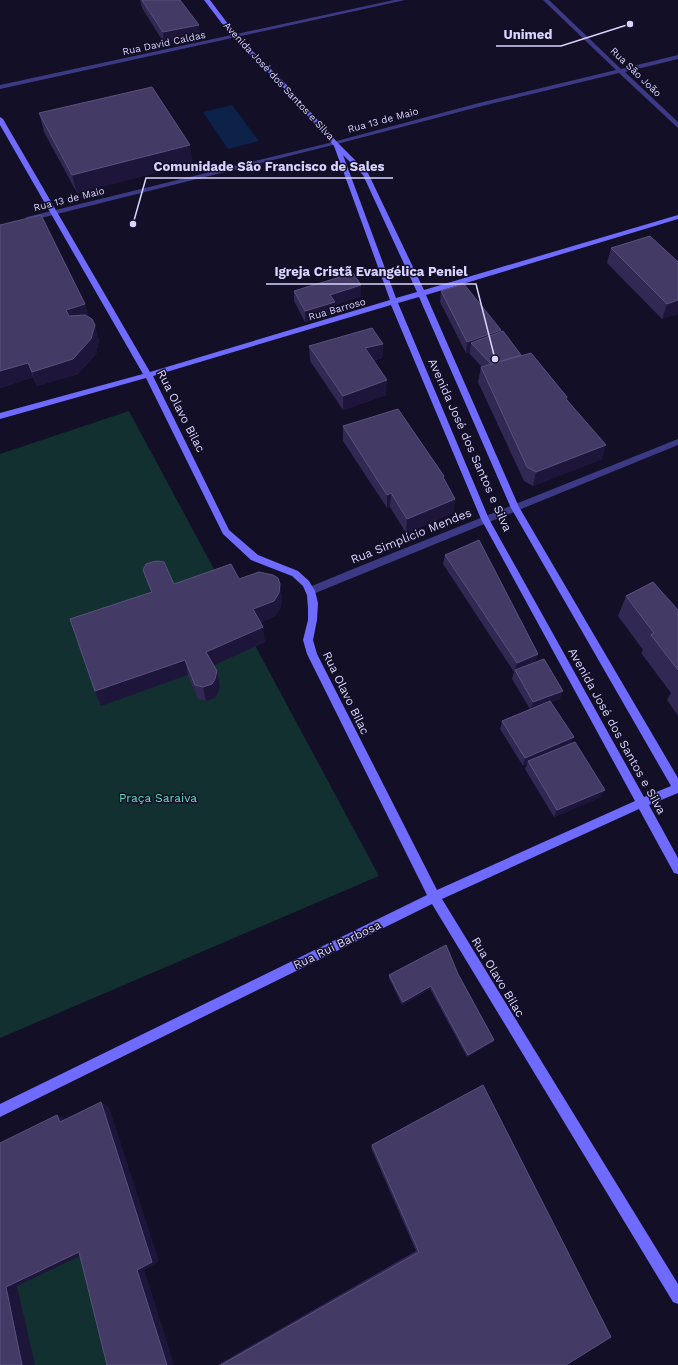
<svg xmlns="http://www.w3.org/2000/svg" width="678" height="1365" font-family="'Work Sans',sans-serif">
	<style>
		.green { fill: #12302f }
		.water { fill: #0c2248 }
		.lines { fill: none; stroke-linecap: round; stroke-linejoin: round }
		.street { fill: #3d3a85; fill-rule: evenodd }
		.secondary { fill: #6f6bff; fill-rule: evenodd }
		.wall { fill: #312854 }
		.shaded-wall { fill: #1d163a }
		.building { fill: #433a66; stroke: #5a527e }
		.labels { text-anchor: middle; dominant-baseline: central; stroke-width: 3; stroke-linejoin: round; paint-order: stroke }
		.far-street-label { font-size: 10px; fill: #d9d4ff; stroke: #130f26 }
		.street-label { font-size: 12px; fill: #d9d4ff; stroke: #130f26 }
		.park-label { font-size: 12px; fill: #5fe0c0; stroke: #130f26 }
		.leader { fill: none; stroke: #d9d4ff; stroke-width: 1.5 }
		.callout-dot { fill: #d9d4ff; stroke: #130f26; stroke-width: 1.5 }
		.callout-label { font-size: 13px; text-anchor: middle; font-weight: bold; fill: #d9d4ff; stroke: #130f26; stroke-width: 3; stroke-linejoin: round; paint-order: stroke }
	</style>
	<rect width="100%" height="100%" fill="#130f26"/>
	<path class="green" d="M129,411L379,876L0,1038V454Z
		M66,1119L69,1126L159,1261L144,1270L174,1365H0V1152Z"/>
	<path class="water" d="M232,105L259,141L228,149L203,112Z"/>
	<g class="lines">
		<path class="street" d="M394,0H405L0,89V85Z
			M543,0H549L621,69L678,55V59L625,72L678,122V128L619,73L482,106L337,144L29,221L25,219L27,217L333,142L479,103L616,70Z
			M678,439V445L313,594H307L305,591L307,588L353,569Z"/>
		<path class="secondary" d="M204,0H210L237,36L284,82L337,142L368,173L424,290L678,215V219L426,295L519,507L678,778V793L649,805L678,858V874L674,873L639,809L442,899L678,1284V1304L673,1302L432,904L0,1117V1104L427,895L307,654L303,640L308,620V608L307,595L303,586L292,576L251,560L223,534L146,378L0,419V413L143,374L0,125V117L3,119L150,372L390,300L334,146L280,84L233,38ZM343,155L363,175L417,292L396,298ZM419,297L511,508L671,786L644,797L489,519L398,303ZM391,305L481,519L635,801L437,890L317,654L313,640L317,620L318,603L315,591L309,581L298,571L258,555L229,530L153,376Z"/>
	</g>
	<path class="wall" d="M140,0H180L200,35L164,43L142,8Z
		M39,113L193,163L77,193L44,132Z
		M611,248L678,314L662,319L607,263Z
		M294,291L361,296L335,305V313L305,322L294,301Z
		M441,291L501,332L521,355L566,399L602,459L533,486L524,481L478,382L481,367H482L469,353L470,352L466,353L440,302Z
		M85,304L88,317L99,340L96,354L78,374L37,386L33,377L0,388Z
		M383,344L382,358L373,361L386,395L343,410L310,361L309,346Z
		M343,426L444,479L455,499L453,513L406,533L390,507L387,508L343,441Z
		M445,555L538,654L535,662L530,665L560,699L551,702L571,743L601,797L554,817L525,769L527,764L523,766L500,729L502,721L530,709L512,679L514,672L443,564Z
		M143,570L174,584L239,579L280,584L282,600L280,609L275,616L260,623L265,642L213,665L217,671L220,686L218,693L215,698L206,701L198,699L188,675L101,706L95,691L151,592L148,586Z
		M626,596L678,610V716L667,700L671,693L641,653L643,650L618,616Z
		M458,974L494,1040L493,1042L467,1057L430,989L402,1005L389,978V975Z
		M372,1145L566,1365H218L416,1251L371,1148Z"/>
	<path class="shaded-wall" d="M199,25L200,35L164,43L163,32Z
		M190,145L193,163L77,193L72,175Z
		M361,285V296L335,305V313L305,322V311L330,295Z
		M678,300V314L662,319L667,304Z
		M85,304L89,319L70,325L66,310Z
		M95,325L99,340L96,354L78,374L37,386L32,372Z
		M501,330L500,341L471,343L470,352L466,353L467,342Z
		M383,344L382,358L364,363L365,348Z
		M28,363L33,377L0,388V371Z
		M387,380L386,395L343,410V396Z
		M606,445L602,459L533,486L536,472Z
		M391,493L390,507L387,508V495Z
		M455,499L453,513L406,533L407,519Z
		M280,584L282,600L280,609L275,616L255,625L253,609Z
		M263,627L265,642L210,667L206,652Z
		M538,654L535,662L515,671V670L514,672L517,663Z
		M185,660L188,675L101,706L95,691Z
		M217,671L220,686L218,693L215,698L206,701L203,687Z
		M563,691L560,699L530,710L533,702Z
		M574,737L570,745L528,761L527,764L523,766L525,758Z
		M605,790L601,797L554,817L557,810Z
		M431,986L430,989L402,1005L403,1002Z
		M494,1040L493,1042L467,1057L468,1055Z
		M101,1102L109,1107L159,1261L144,1270L174,1365H167L137,1270Z
		M57,1115L66,1119L60,1122Z
		M79,1252H88L17,1286L35,1365H22L6,1287Z"/>
	<path class="building" d="M142,0H180L199,25L163,32Z
		M152,87L190,145L72,175L39,113Z
		M41,215L85,304L66,310L69,316L85,315L92,319L95,325L91,339L73,359L32,372L28,363L0,371V225Z
		M650,236L678,262V300L667,304L611,248Z
		M353,273L361,285L330,295L335,302L305,311L294,291Z
		M464,284L501,330L467,342L441,291Z
		M372,328L383,344L365,348L387,380L343,396L309,346Z
		M503,331L521,355L491,364L471,343Z
		M531,353L567,397L566,399L606,445L536,472L527,467L481,367Z
		M398,409L444,476L443,477L455,499L407,519L391,493L387,495L343,426Z
		M479,540L538,654L517,663L445,555Z
		M158,561L164,562L174,584L231,564L239,579L259,572L273,575L278,578L280,584L279,593L274,601L253,609L263,627L206,652L217,671L215,679L212,684L203,687L195,685L185,660L95,691L70,619L152,592L143,570L146,564L152,562Z
		M653,582L678,610V670L651,635L654,633L626,596Z
		M544,659L563,691L533,702L515,670Z
		M550,701L574,737L525,758L502,721Z
		M575,742L605,790L557,810L528,761Z
		M446,945L458,974L494,1040L468,1055L431,986L403,1002L389,975Z
		M483,1085L611,1337L566,1365H221L419,1252L372,1145Z
		M101,1102L152,1262L137,1270L167,1365H107L79,1252L6,1287L22,1365H0V1143L57,1115L60,1122Z"/>
	<g class="labels">
		<g class="far-street-label">
			<text transform="translate(164 43) rotate(-12)">Rua David Caldas</text>
			<text transform="translate(636 72) rotate(44)">Rua São João</text>
			<text transform="translate(279 81) rotate(47)">Avenida José dos Santos e Silva</text>
			<text transform="translate(383 120) rotate(-15)">Rua 13 de Maio</text>
			<text transform="translate(69 199) rotate(-14)">Rua 13 de Maio</text>
			<text transform="translate(337 309) rotate(-16)">Rua Barroso</text>
		</g>
		<g class="street-label">
			<text transform="translate(181 411) rotate(63)">Rua Olavo Bilac</text>
			<text transform="translate(470 445) rotate(66)">Avenida José dos Santos e Silva</text>
			<text transform="translate(411 536) rotate(-22)">Rua Simplício Mendes</text>
			<text transform="translate(346 693) rotate(64)">Rua Olavo Bilac</text>
			<text transform="translate(617 731) rotate(61)">Avenida José dos Santos e Silva</text>
			<text transform="translate(337 945) rotate(-26)">Rua Rui Barbosa</text>
			<text transform="translate(498 977) rotate(59)">Rua Olavo Bilac</text>
		</g>
		<g class="park-label">
			<text x="158" y="798">Praça Saraiva</text>
		</g>
	</g>
	<path class="leader" d="M630 24L561 46H496M133 224L146 178H393M495 359L476 284H266"/>
	<g class="callout-dot">
		<circle cx="630" cy="24" r="4"/>
		<circle cx="133" cy="224" r="4"/>
		<circle cx="495" cy="359" r="4"/>
	</g>
	<g class="callout-label">
		<text x="528" y="39">Unimed</text>
		<text x="269" y="171">Comunidade São Francisco de Sales</text>
		<text x="371" y="276">Igreja Cristã Evangélica Peniel</text>
	</g>
</svg>
